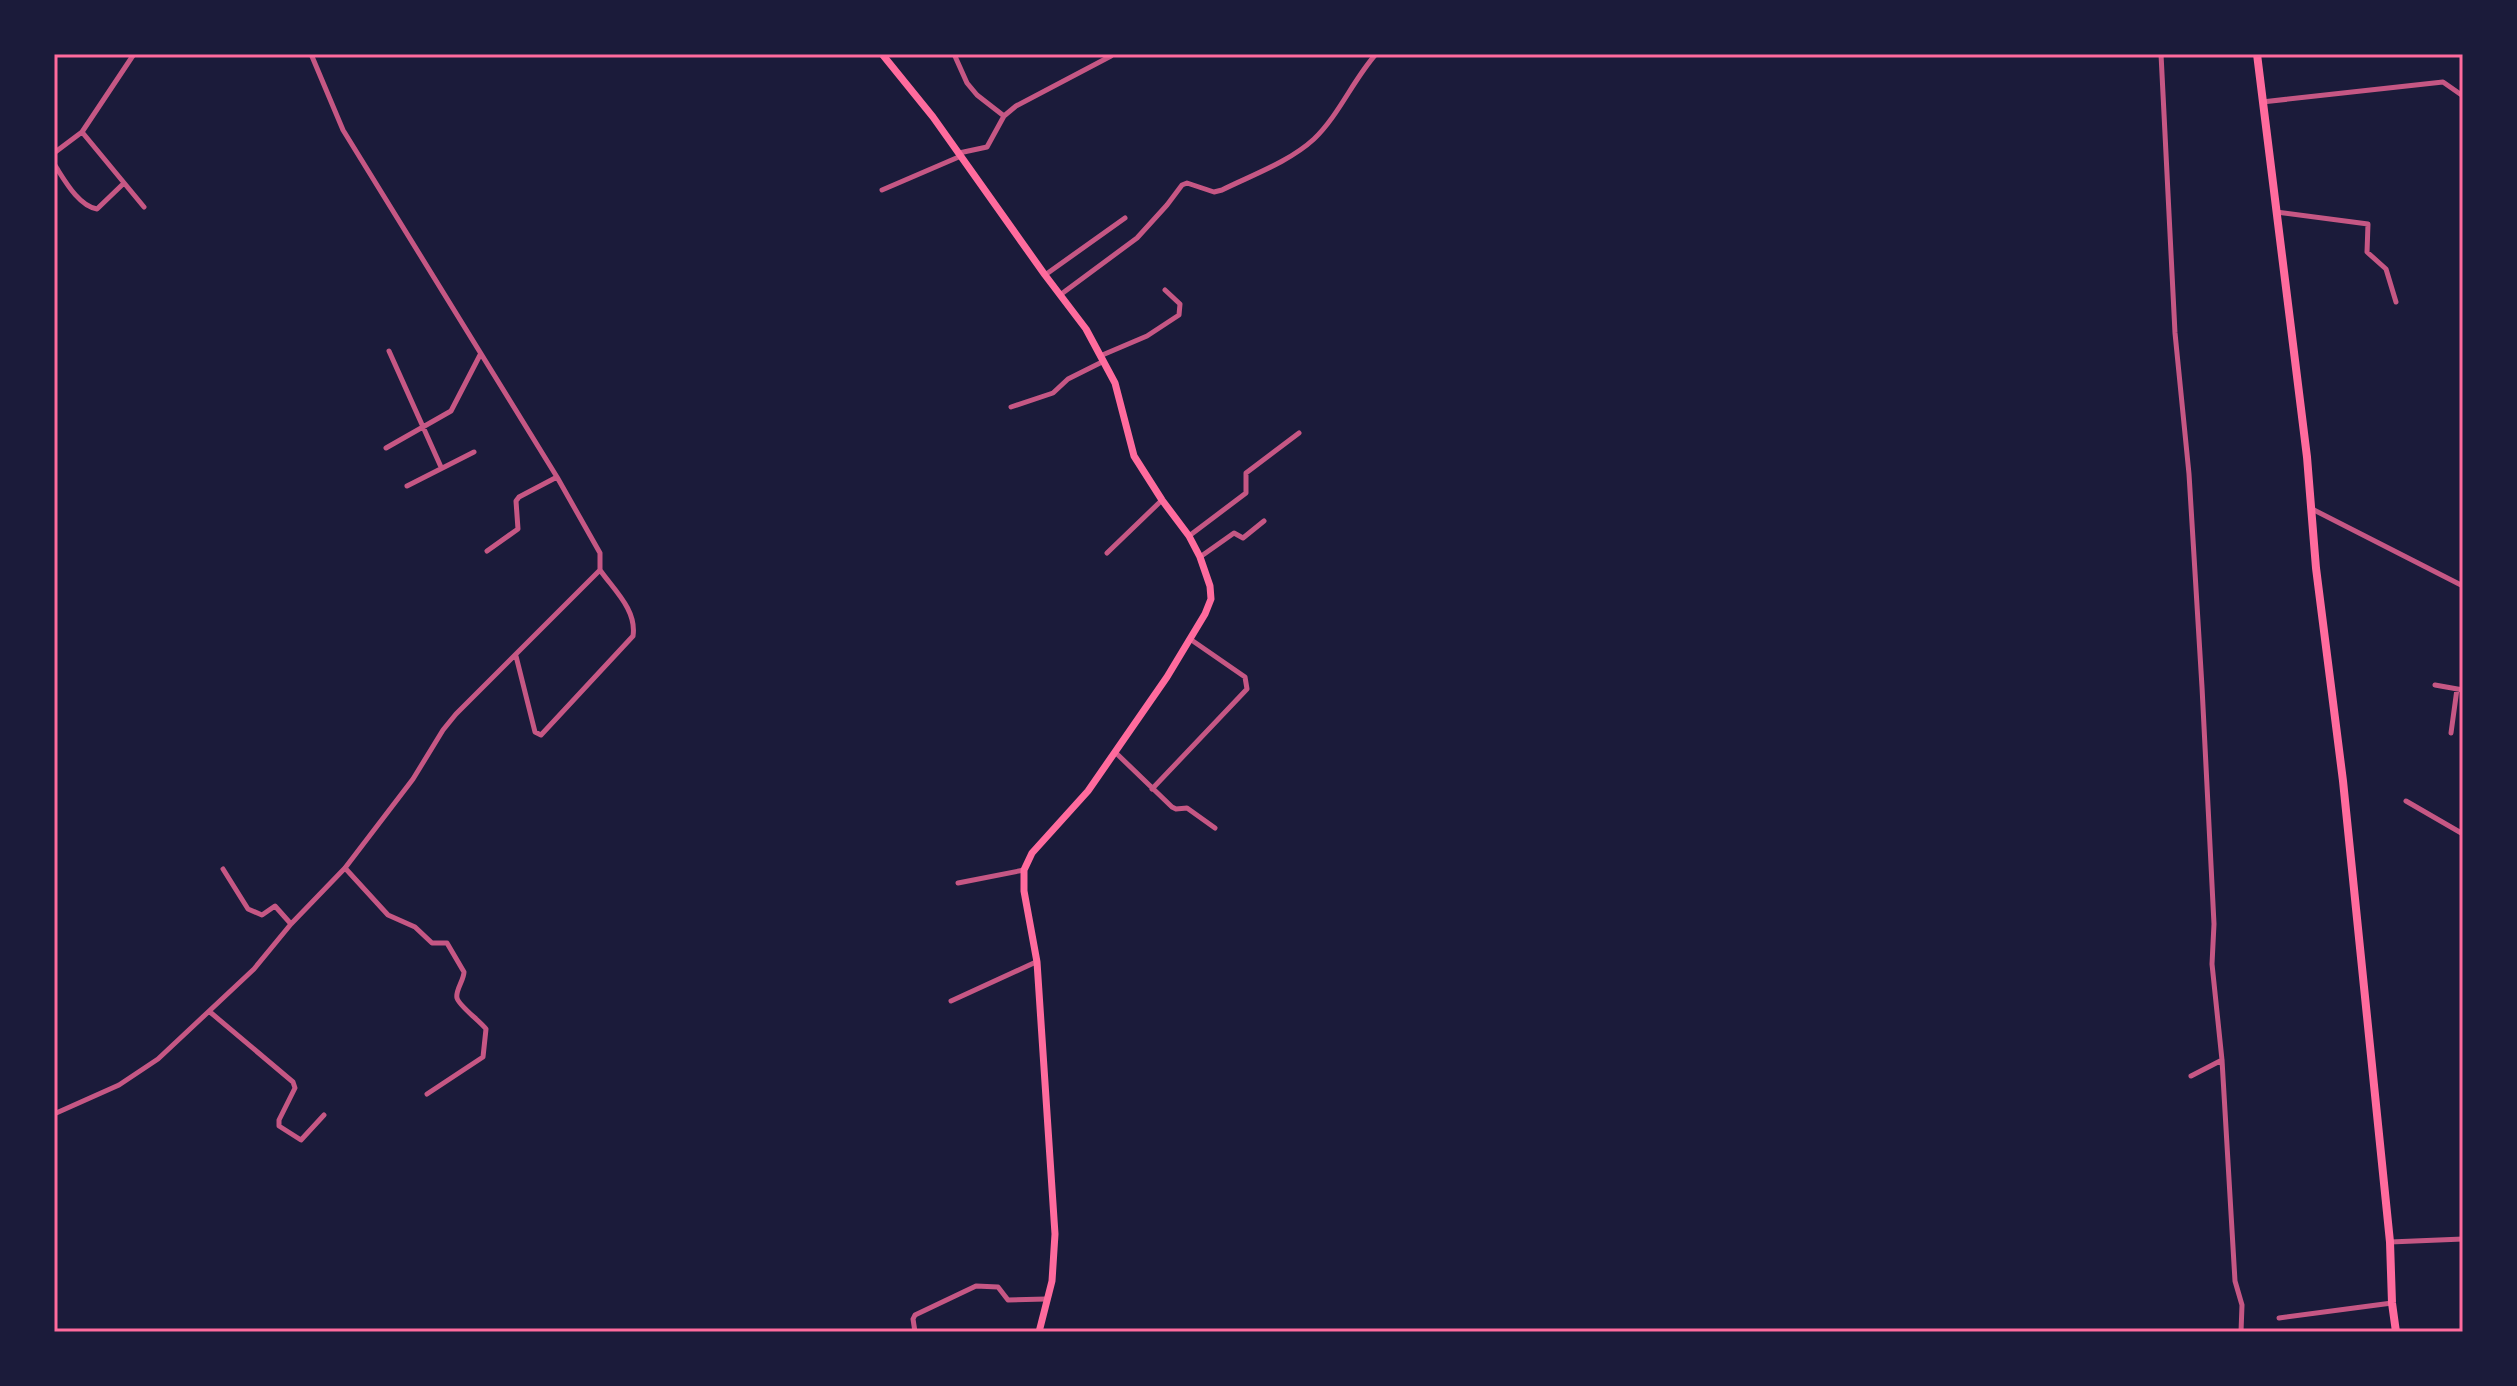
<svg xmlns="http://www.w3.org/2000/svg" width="2517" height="1386" font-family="'Alegreya Sans',sans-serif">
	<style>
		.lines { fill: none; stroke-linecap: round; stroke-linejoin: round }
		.minor { stroke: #c65784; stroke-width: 5 }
		.secondary { stroke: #ff6b9d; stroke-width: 7 }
		.trunk { stroke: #ff6b9d; stroke-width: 8 }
		.neatline { fill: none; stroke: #ff6b9d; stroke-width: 3 }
	</style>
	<rect width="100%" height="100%" fill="#1b1b3a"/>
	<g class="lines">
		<path class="minor" d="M954,54L967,83L977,95L1004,116
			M2161,54L2175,333L2189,474L2202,687L2214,924L2212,964L2222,1060L2235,1281L2242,1305L2241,1332
			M2262,102L2443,82L2463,96
			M82,132L144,207
			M54,153L82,132L134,54
			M959,153L987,147L1004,116L1016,106L1111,56
			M54,164C64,179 78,206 97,209L123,184
			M882,190L961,156
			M2276,212L2368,224L2367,252L2386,269L2396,302
			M1045,275L1125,218
			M1060,295L1137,238L1167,205L1182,185L1187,183L1214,192L1222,190C1252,175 1289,162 1314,139C1339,115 1353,80 1376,54
			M389,351L441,467
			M1100,356L1147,336L1179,315L1180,304L1165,290
			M1011,407L1053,393L1068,379L1102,362
			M386,448L451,411L480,355
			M407,486L474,452
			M2312,509L2463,586
			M1189,536L1246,493V473L1299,433
			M487,551L518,529L516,501L519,497L557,477
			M1107,553L1162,500
			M1200,557L1234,533L1243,538L1264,521
			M516,656L535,732L541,735L633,636C637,610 614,590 600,570
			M2435,685L2463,690
			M2451,733L2457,689
			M1116,753L1172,807L1176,809L1187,808L1215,828
			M1152,789L1247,689L1245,677L1190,639
			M2406,801L2463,834
			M345,868L388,915L415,927L432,943H447L464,972C464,980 455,991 457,998C459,1006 480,1021 486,1029L483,1057L427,1094
			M223,869L248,909L262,915L275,906L291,924
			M958,883L1024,870
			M951,1001L1036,962
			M210,1012L293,1082L295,1088L279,1120V1126L301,1140L324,1115
			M2191,1076L2222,1060
			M54,1114L119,1085L158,1059L254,969L291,924L345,868L413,779L443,730L456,714L600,570V553L557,477L343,130L311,54
			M2390,1242L2463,1239
			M2279,1318L2392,1303
			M915,1332L913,1319L915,1315L976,1286L998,1287L1008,1300L1046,1299"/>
		<path class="secondary" d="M882,54L933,117L1045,275L1086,329L1115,383L1134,456L1162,500L1189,536L1200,557L1210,586L1211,599L1205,614L1167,677L1088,791L1032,853L1024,870V891L1037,962L1055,1234L1052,1281L1039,1332"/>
		<path class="trunk" d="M2257,54L2307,457L2316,568L2343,781L2390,1242L2392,1303L2396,1332"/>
	</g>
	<rect width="2517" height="1386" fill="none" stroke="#1b1b3a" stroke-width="112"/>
	<rect x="56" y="56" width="2405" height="1274" class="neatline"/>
</svg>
